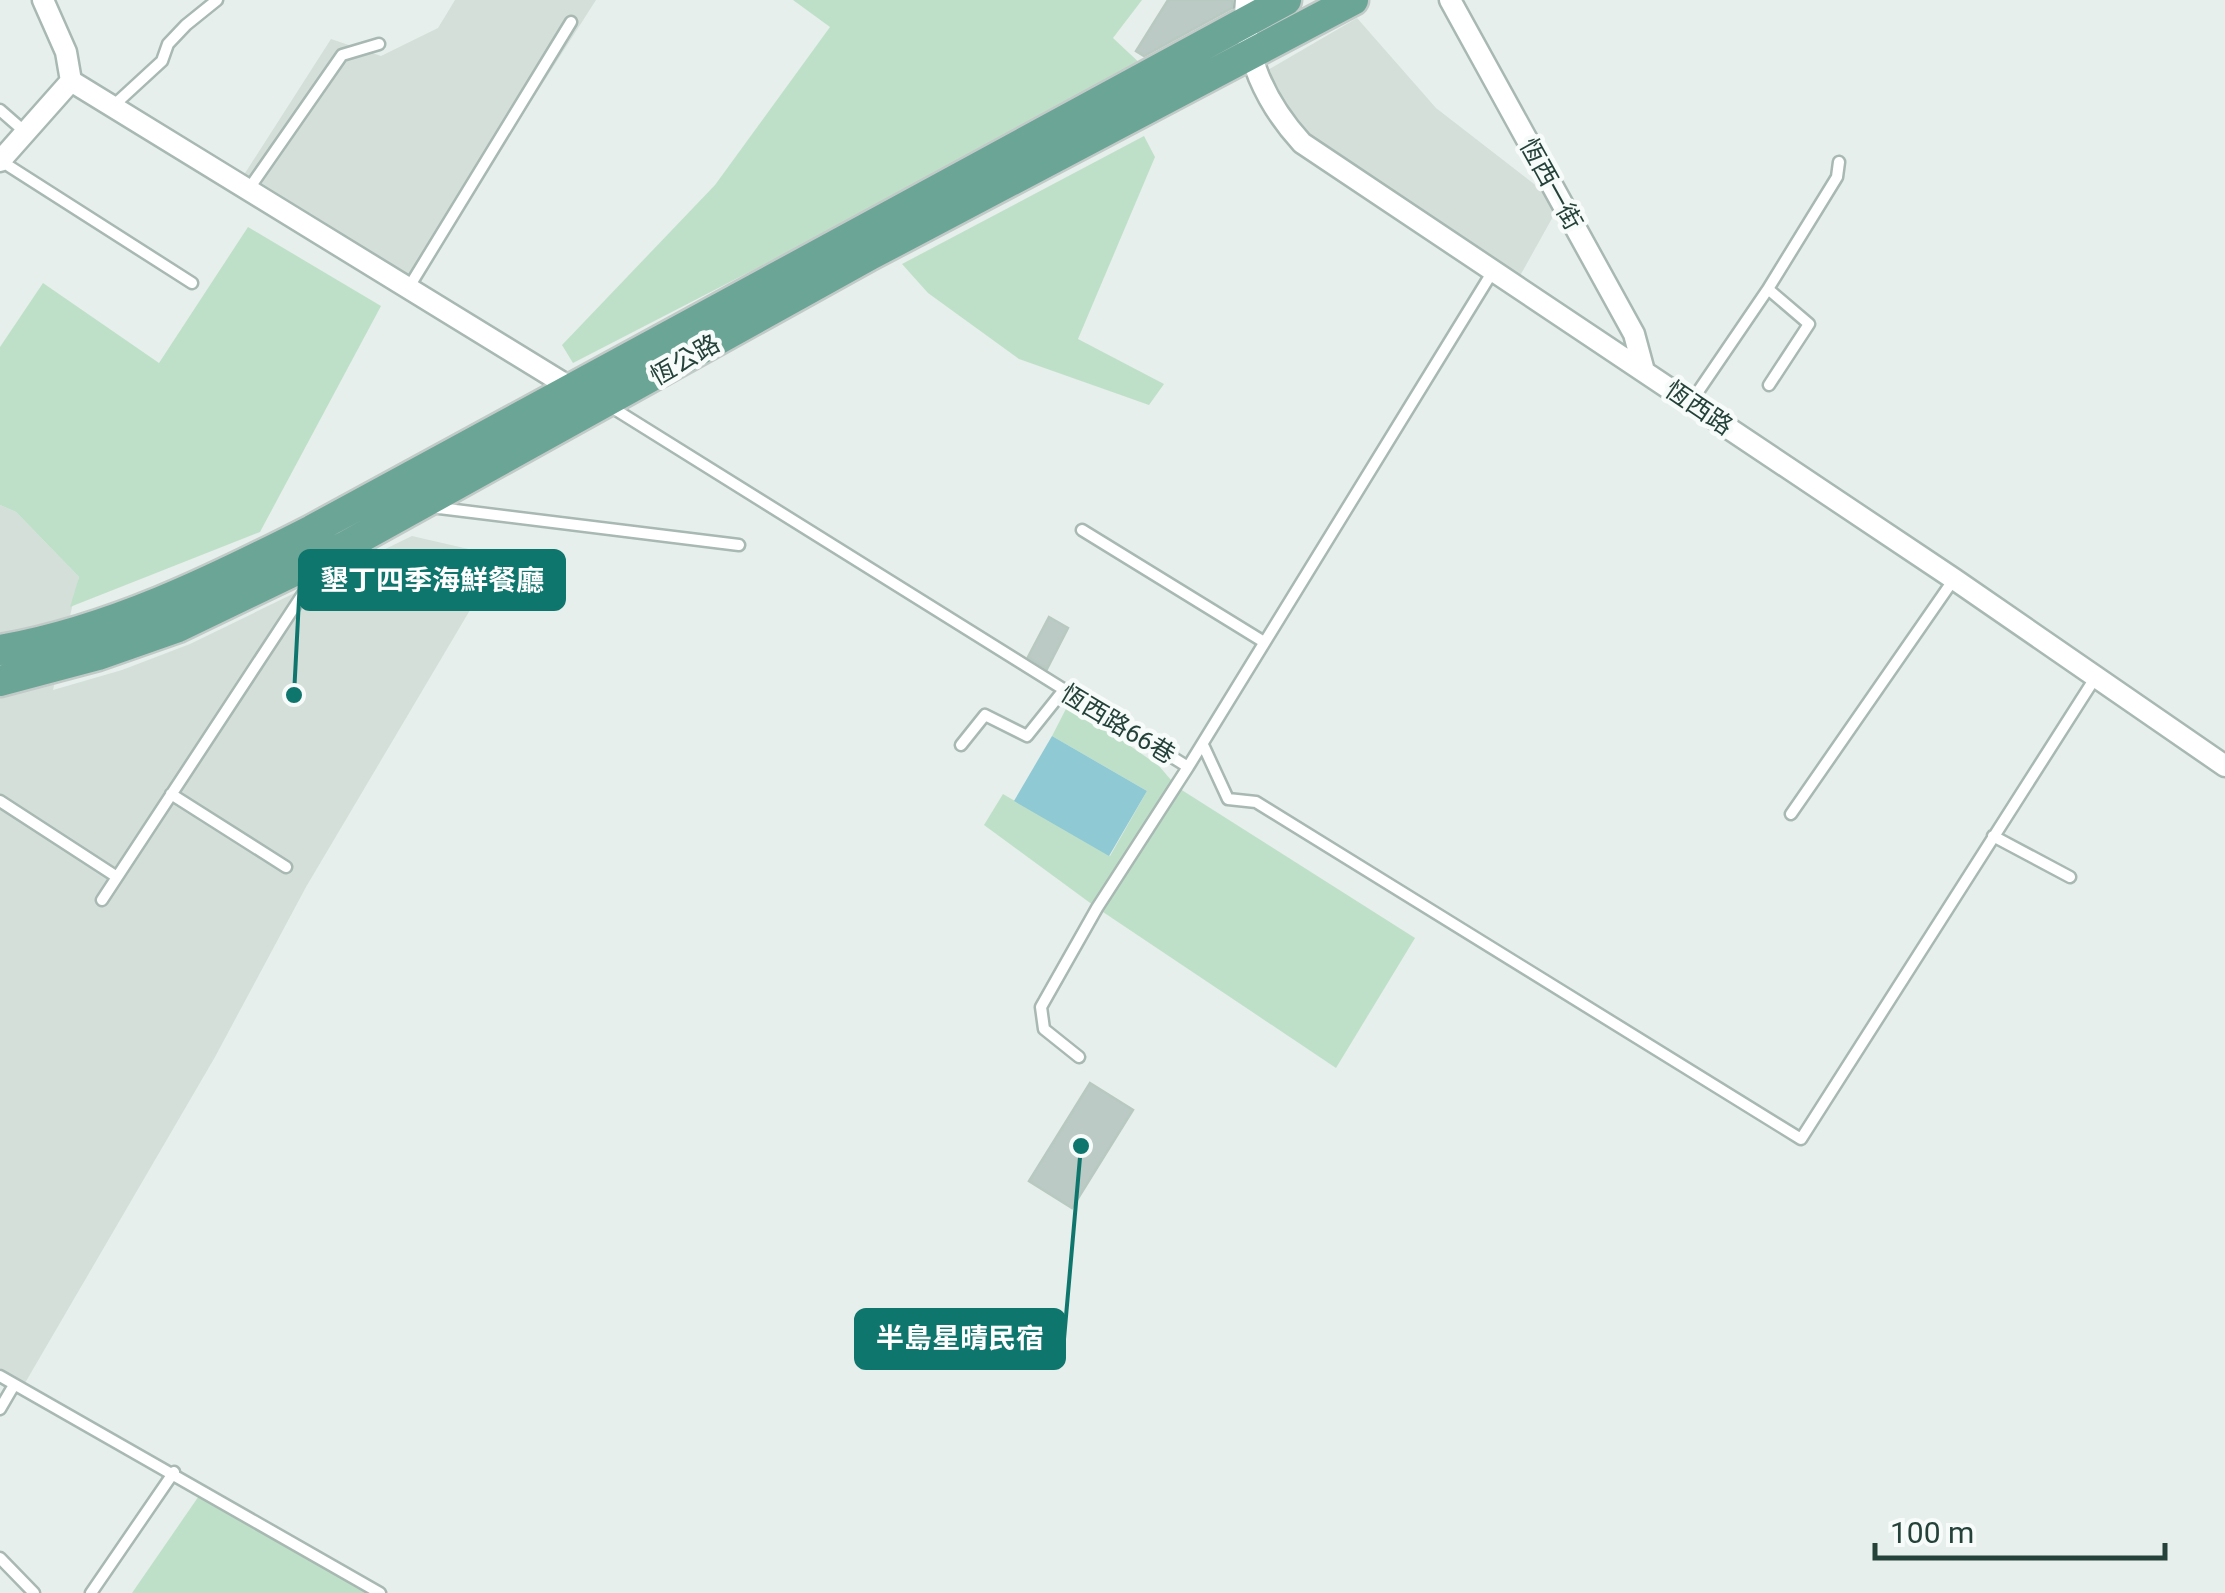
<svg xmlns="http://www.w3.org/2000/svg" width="2225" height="1593" font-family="Roboto,'Noto Sans TC',sans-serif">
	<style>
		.built { fill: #d4dfda }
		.green { fill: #bfe0c8 }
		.water { fill: #8ec9d4 }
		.building { fill: #bbcac4; stroke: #b8c9c2; stroke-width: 2.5 }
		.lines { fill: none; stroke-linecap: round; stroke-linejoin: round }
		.lane-casing { stroke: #a8b8b2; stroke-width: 15 }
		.street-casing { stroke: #a8b8b2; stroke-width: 25 }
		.primary-casing { stroke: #c2cac8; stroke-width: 35 }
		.lane { stroke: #fff; stroke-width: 10 }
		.street { stroke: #fff; stroke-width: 20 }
		.primary { stroke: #6aa596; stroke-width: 30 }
		.labels { text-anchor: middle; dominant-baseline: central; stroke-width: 9; stroke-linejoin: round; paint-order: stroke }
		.street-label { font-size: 25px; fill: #24423a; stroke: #f7fbf9 }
		.leader { fill: none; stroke: #0f766e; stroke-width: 4 }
		.callout-dot { fill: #0f766e; stroke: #f7fbf9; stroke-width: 4 }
		.callout { fill: #0f766e; stroke: #0f766e; stroke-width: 4 }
		.callout-label { font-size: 28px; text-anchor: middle; font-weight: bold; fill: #fff }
	</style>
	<rect width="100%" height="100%" fill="#e6efeb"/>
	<path class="built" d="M455,0H596L415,283L240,181L331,39L381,56L438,28Z
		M1357,18L1436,108L1560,204L1511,292L1298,149L1254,78Z
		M0,505L16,512L79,577L53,690L122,670L190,644L412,536L477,551L473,605L306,887L215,1057L25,1383L0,1368Z"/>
	<path class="green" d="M793,0H1142L1113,38L1145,68L573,363L562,345L715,185L830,27Z
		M1144,136L1155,157L1078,339L1164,384L1149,405L1019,359L928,293L902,264Z
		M248,227L381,306L260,532L70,607L79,577L16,512L0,505V347L43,283L159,363Z
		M1069,703L1159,766L1177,787L1415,938L1336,1068L1097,908L984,825L1003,794L1110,856L1147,791L1052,736Z
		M203,1490L378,1593H132Z"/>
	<path class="water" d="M1052,736L1147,791L1109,856L1014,801Z"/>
	<path class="building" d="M1168,0H1232V8L1144,56L1136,51Z
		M1049,617L1068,628L1047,669L1028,657Z
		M1090,1083L1133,1110L1072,1208L1029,1181Z"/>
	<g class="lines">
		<defs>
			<path id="lane" d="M112,107L162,61L168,44L186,25L217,0
				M0,110L24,131
				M1,161L192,283
				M248,190L342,55L379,44
				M409,287L571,22
				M1768,289L1837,177L1839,162
				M1691,402L1768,289L1809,324L1769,385
				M608,405L1188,767L1493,271
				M431,507L739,545
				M1082,530L1264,642
				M961,745L985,715L1027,736L1063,691
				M1204,747L1228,799L1256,802L1801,1139L2095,678
				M171,794L286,867
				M0,801L117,877
				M1791,814L1954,579
				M1993,836L2070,877
				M102,900L320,568
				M1079,1057L1044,1029L1041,1007L1097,908L1188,767
				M0,1376L380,1593
				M0,1409L14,1385
				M0,1558L34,1593
				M91,1593L174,1472"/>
			<path id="street" d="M1246,0C1241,53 1267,105 1302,143L1954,579L2225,766
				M1450,0L1634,334L1644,371
				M71,81L576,391
				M0,161L71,81L66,52L43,0"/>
			<path id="primary" d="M0,650C110,631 214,580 312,530L1286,0
				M0,681L98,655L178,627L344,547L870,255L1353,0"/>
		</defs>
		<use href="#lane" class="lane-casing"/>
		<use href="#street" class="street-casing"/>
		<use href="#primary" class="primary-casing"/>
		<use href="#lane" class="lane"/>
		<use href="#street" class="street"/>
		<use href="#primary" class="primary"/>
	</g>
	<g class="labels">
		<g class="street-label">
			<text transform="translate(1551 184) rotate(61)">恆西一街</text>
			<text transform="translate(685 360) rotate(-30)">恆公路</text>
			<text transform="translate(1699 408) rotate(34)">恆西路</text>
			<text transform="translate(1118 724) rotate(31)">恆西路66巷</text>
		</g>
	</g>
	<path class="leader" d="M294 695L300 580M1081 1146L1064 1339"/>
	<g class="callout-dot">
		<circle cx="294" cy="695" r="10"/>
		<circle cx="1081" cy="1146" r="10"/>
	</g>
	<g class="callout">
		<rect x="300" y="551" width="264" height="58" rx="10"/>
		<rect x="856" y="1310" width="208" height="58" rx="10"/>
	</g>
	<g class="callout-label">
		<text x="432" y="590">墾丁四季海鮮餐廳</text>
		<text x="960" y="1348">半島星晴民宿</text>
	</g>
	<path d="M1875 1543v15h290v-15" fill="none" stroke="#24423a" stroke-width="5"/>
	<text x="1890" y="1543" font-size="30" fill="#24423a" stroke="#f7fbf9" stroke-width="8" paint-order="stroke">100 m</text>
</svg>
